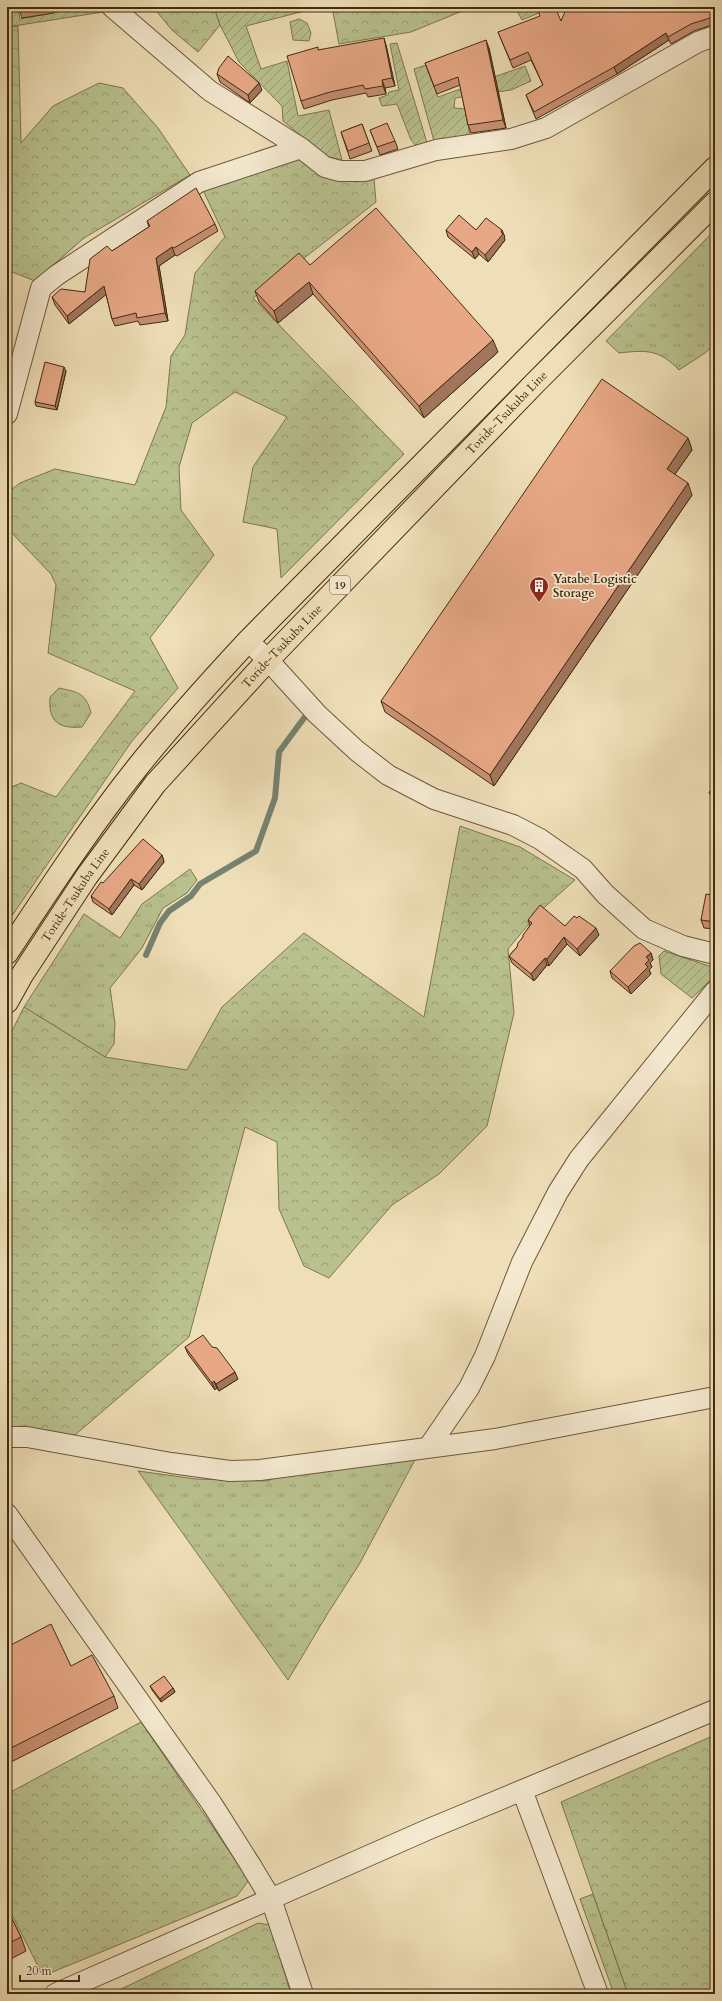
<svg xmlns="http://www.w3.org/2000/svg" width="722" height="2001" font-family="Cardo,serif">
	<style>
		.grass { fill: url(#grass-tufts); stroke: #7d774f }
		.forest { fill: url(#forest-crowns); stroke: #7d774f }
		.garden { fill: url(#garden-furrows); stroke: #7d774f }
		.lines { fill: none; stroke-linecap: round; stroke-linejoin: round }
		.stream { stroke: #768370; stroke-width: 6 }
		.minor-casing { stroke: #6c5939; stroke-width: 22 }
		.major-casing { stroke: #412c0f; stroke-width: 24 }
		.minor { stroke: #f5ead1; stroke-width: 20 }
		.major { stroke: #efdfb8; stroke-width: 22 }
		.wall { fill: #c89073; stroke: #412c0f }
		.shaded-wall { fill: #a2765e; stroke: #412c0f }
		.building { fill: #e8a886; stroke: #412c0f }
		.labels { text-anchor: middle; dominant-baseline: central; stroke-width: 3.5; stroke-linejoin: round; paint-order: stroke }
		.shield { fill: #f5ead1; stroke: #776549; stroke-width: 1 }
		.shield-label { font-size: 11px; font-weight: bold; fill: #412c0f }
		.street-label { font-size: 12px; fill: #412c0f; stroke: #f5ead1 }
		.poi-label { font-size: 12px; font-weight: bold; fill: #412c0f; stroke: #f5ead1; text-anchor: start }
	</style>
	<defs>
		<pattern id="grass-tufts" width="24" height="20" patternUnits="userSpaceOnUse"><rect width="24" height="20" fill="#b9c28f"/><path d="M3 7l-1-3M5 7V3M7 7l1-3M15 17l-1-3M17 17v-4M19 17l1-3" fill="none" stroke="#989e73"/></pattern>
		<pattern id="forest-crowns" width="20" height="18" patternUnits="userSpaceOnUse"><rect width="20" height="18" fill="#b9c28f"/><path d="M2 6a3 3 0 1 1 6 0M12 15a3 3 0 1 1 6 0" fill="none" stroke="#989e73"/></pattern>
		<pattern id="garden-furrows" width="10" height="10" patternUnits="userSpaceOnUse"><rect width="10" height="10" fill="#b9c28f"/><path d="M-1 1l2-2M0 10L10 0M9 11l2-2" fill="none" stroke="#989e73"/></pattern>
	</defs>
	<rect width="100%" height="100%" fill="#efdfb8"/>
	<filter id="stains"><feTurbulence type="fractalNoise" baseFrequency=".005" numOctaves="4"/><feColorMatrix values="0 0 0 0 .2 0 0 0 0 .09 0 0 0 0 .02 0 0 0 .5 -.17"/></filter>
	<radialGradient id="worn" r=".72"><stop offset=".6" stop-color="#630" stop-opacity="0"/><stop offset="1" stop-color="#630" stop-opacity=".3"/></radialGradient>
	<path class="grass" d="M715,230V344L705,353L679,370C659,349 646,350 619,353L606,341Z
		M59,688C78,692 86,693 91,713L82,727C59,729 48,722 50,697Z
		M190,869L197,880L187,893L163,908L142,948L110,988L115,1023L114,1044L105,1057L24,1007L84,914L120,938L142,904Z
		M417,1456L360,1563L328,1613L288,1680L138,1471L196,1479L267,1481L293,1471Z
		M593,1894L628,1994H614L580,1899Z"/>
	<path class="forest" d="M153,7H214L220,25L198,52L172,30Z
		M350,7H472L411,32L339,44L333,12Z
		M18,26L21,143L53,106L99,83L123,88L158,128L190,175L84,238L35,281L7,270V27Z
		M295,154L315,172L356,182L374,179L376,202L253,298L404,454L281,578L277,529L243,522L253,467L287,417L235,392L192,423L179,467L181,510L214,555L150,638L178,688L132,741L7,923V789L21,783L56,797L135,691L48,653L56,585L51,574L7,528V493L20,483L55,469L135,485L166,407L171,356L185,335L195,273L225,237L202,188Z
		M460,826L520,847L575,880L539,912L508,949L514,1013L487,1126L439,1174L392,1205L329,1278L304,1266L279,1209L277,1142L245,1127L189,1337L75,1435L7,1426V1041L24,1007L105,1057L187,1070L222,1007L304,933L424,1017Z
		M141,1722L249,1880L237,1896L43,1976L7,1905V1794Z
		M715,1735V1994H628L561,1802Z
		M258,1923L270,1925L291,1994H111Z"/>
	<path class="garden" d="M7,7H17L20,19L57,12V7H96L103,12L7,27Z
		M214,7H320L246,26L261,69L287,61L298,116L329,110L342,160L326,156L283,121L282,106L239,62L220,25Z
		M515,7H553L522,20Z
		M299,19L307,23L311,33L309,41L293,40L290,22Z
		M397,43L427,143L417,147L411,140L397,104L382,106L379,98L388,95L389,92L399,90L390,44Z
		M426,65L438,97L525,66L531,81L511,90L455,98L454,108L466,109L470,137L434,141L414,69Z
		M664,951L715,968V976L692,998L661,974L659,956Z"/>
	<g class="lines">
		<path class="stream" d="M146,955L160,923L169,911L191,896L200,884L256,851L275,798L279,752L304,718"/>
		<defs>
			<path id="minor" d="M112,7L210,91L301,148L325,167L340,171H365L436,150L511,139L546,128L698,42L715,36
				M7,414L41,288L57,275L199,182L301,148
				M248,641L268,660L317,714L357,751L388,775L434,799L513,825L540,839L583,869L605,894L644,929L683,946L715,954
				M7,1437H27L171,1463L230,1471L260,1470L495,1439L715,1397
				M428,1448L469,1388L485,1356L522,1262L558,1192L579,1159L715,991
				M7,1514L212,1804L250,1864L271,1899L303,1994
				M522,1790L598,1994
				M55,1994L429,1829L715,1710"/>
			<g id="major">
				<path d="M7,953C48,891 89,828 136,769C171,725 209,683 248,641L715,168"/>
				<path id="s1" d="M7,1002L22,975L87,876L155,784L268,660L535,383L715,203"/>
			</g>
		</defs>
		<use href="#minor" class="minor-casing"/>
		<use href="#major" class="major-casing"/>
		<use href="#minor" class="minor"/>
		<use href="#major" class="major"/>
	</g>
	<path class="wall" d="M18,7H53L54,13L22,18L19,10Z
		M713,17L715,24L694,31L671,44L669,40L617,74L536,119L526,95L543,85L531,60L513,68L498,32L561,21Z
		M386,45L395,86L385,88L386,94L368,97L366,93L332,100L304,109L301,101L318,50Z
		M489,48L506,128L471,133L468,125L460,85L437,94L425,63Z
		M217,74L262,90L250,103L220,82Z
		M362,124L372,151L350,159L341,132Z
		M370,130L395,141L398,149L380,155Z
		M147,221L215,224L218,231L177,256L175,255L159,266L168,321L140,325L138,321L115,326L112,319L106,294L69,324L55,305L52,297L85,292L112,251L149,227Z
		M446,230H476L505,237L504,238L505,240L488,262L479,254L475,259L448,237Z
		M310,265L498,352L424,418L313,294L278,323L259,302L255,291Z
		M66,371L57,410L36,406L35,402Z
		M688,438L692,450L675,474L692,495L494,786L385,712L381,701Z
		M715,788V803L712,799L709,792Z
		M162,855L164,862L142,890L134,885L112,915L93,902L91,896L103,883Z
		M715,889V929L704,928L701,920L711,895Z
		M577,918L599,935L580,956L567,944L549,966L547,965L534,981L512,963L509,956L517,947L530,925L528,920L565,926Z
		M651,953L653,960L650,963L652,967L649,970L651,974L631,994L612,978L610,971Z
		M185,1347L238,1379L219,1391L217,1388L215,1390L188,1354Z
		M7,1647L71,1666L114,1696L118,1708L7,1764Z
		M150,1686L173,1688L175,1692L161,1702L152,1690Z
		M7,1909L21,1937L26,1951L7,1961Z"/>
	<path class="shaded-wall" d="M666,33L669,40L617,74L614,67Z
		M384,38L386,45L395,86L392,78Z
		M486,40L489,48L506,128L503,120Z
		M382,80L385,88L386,94L383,86Z
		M259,83L262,90L250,103L248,95Z
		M502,230L505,237L504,238L505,240L488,262L485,255Z
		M172,247L175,255L159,266L168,321L165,313L156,258Z
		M476,247L479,254L475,259L472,252Z
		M309,282L313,294L278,323L274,311Z
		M104,286L107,294L69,324L67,316Z
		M493,340L498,352L424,418L419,406Z
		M64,367L66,371L57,410L55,406Z
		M688,438L692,450L671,480L667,469Z
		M688,483L692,495L494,786L490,775Z
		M162,855L164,862L142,890L139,884Z
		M131,879L134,885L112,915L109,909Z
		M596,928L599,935L580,956L577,949Z
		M564,937L567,944L549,966L547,959Z
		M651,953L653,960L650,963L652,967L649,970L651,974L631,994L628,987L645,964L646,957Z
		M545,958L547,965L534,981L531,974Z
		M235,1372L238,1379L219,1391L216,1384Z
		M214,1381L217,1388L215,1390L212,1383Z
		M173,1688L175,1692L161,1702L160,1699Z"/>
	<path class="building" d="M18,7H38L19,10Z
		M537,7H555L561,21L567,7H708L713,17L691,24L668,37L666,33L614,67L534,112L526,95L543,85L528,52L510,60L498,32L540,16Z
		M384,38L392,78L382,80L383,86L365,89L363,85L330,92L301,101L287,56L318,47V50Z
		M486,40L503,120L468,125L458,77L434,86L425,63Z
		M228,56L259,83L248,95L217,74L219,68Z
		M387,123L395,141L377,147L370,130Z
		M362,124L369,143L348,151L341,132Z
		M196,188L215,224L174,248L172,247L156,258L165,313L137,318L136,313L112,319L104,286L67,316L52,297L61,289L85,292L90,259L107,246L112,251L150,226L147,221Z
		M376,208L493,340L419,406L309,282L274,311L255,291L299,253L310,265Z
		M459,215L476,230L486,218L502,230L501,232L503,234L485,255L476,247L472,252L446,230Z
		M45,362L64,367L55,406L35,402Z
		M602,379L688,438L667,469L688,483L490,775L381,701Z
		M715,788V800L709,792Z
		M143,839L162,855L139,884L131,879L109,909L91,896L101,882L103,883Z
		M715,889V922L701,920L706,894L711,895Z
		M540,905L565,926L574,916L577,918L579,916L596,928L577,949L564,937L547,959L545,958L531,974L509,956L517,947L518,943L523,937V935L532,923L528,920Z
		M640,943L651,953L646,957L649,960L645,964L648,967L628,987L610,971L634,946Z
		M203,1335L212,1347L217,1348L235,1372L216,1384L214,1381L212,1383L185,1347Z
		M51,1624L71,1666L92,1655L114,1696L7,1750V1647Z
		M164,1676L173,1688L160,1699L150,1686Z
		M7,1909L21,1937L7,1944Z"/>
	<defs>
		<symbol id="building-pin" viewBox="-11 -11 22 30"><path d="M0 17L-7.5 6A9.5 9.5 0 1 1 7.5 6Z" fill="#8f2418" stroke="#f5ead1"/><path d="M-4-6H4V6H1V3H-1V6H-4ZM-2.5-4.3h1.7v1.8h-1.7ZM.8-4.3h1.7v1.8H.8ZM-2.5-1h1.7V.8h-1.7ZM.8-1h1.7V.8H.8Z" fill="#fff"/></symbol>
	</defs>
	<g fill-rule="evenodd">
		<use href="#building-pin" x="528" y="575" width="22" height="30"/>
	</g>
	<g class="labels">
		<rect class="shield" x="330" y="576" width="20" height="18" rx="3"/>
		<g class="shield-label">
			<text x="340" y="585">19</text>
		</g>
		<g class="street-label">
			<text stroke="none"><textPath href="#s1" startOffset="775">Toride-Tsukuba Line</textPath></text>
			<text stroke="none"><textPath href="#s1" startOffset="451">Toride-Tsukuba Line</textPath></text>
			<text stroke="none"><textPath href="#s1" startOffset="127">Toride-Tsukuba Line</textPath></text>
		</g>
		<g class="poi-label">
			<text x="553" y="579">Yatabe Logistic<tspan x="553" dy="14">Storage</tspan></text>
		</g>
	</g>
	<rect width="722" height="2001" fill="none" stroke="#efdfb8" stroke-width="24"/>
	<rect x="8" y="8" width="706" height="1985" fill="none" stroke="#412c0f" stroke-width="2"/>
	<rect x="12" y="12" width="698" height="1977" fill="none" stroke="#412c0f"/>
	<path d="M20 1975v6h59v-6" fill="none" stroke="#412c0f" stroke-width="2"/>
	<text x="26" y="1975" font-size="12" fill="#412c0f" stroke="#f5ead1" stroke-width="3" paint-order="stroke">20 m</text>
	<rect width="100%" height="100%" filter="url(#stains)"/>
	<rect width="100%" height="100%" fill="url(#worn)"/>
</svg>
